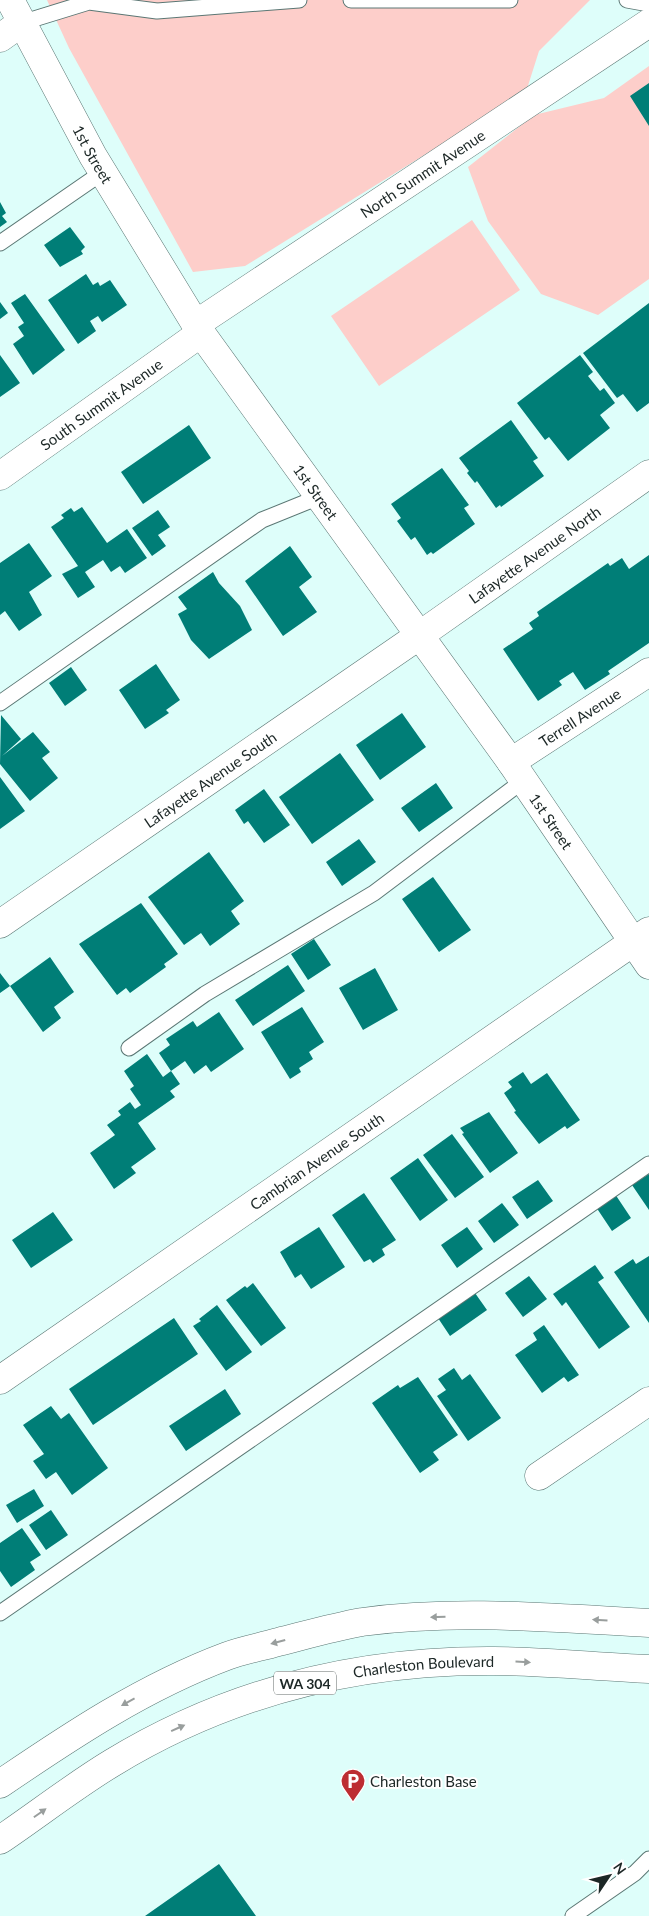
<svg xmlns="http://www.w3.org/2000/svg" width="649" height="1916" font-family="Lato,sans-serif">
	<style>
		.green { fill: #fdceca }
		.building { fill: #007e77 }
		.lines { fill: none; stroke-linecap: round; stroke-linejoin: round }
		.lane-casing { stroke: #5b7774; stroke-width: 17 }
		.street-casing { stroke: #5b7774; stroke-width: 29 }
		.secondary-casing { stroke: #5b7774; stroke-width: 29 }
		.highway-casing { stroke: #5b7774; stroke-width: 29 }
		.lane { stroke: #fff; stroke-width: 15 }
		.street { stroke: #fff; stroke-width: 28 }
		.secondary { stroke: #fff; stroke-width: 28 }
		.highway { stroke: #fff; stroke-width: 28 }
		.oneway { fill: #999e9d }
		.labels { text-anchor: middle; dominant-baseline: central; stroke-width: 4; stroke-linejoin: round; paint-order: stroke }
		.shield { fill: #fff; stroke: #606867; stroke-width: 1 }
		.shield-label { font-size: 14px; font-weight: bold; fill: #1c2726 }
		.street-label { font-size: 15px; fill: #1c2726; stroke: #fff }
		.poi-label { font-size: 15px; fill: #1c2726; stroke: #fff; text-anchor: start }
	</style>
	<rect width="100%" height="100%" fill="#defefa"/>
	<path class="green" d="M47,0H590L539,51L526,92L245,266L193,272L69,48Z
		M649,66V279L598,315L541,294L488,221L468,167L534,115L604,98Z
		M472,220L520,290L379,386L331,316Z"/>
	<path class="building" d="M649,83V126L630,96Z
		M0,202L6,213L2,216L7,222L0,227Z
		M70,227L85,247L81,251L83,254L60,267L44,245Z
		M86,274L93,285L98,282L100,286L110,280L127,305L102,322L98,316L90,321L96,331L78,344L48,300Z
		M25,294L65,350L33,375L13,344L24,336L18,327L24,323L11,303Z
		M0,302L8,313L0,319Z
		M649,303V403L637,412L623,394L617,398L583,353Z
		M0,355L20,383L0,397Z
		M580,355L593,372L588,376L600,391L604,388L615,403L600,415L610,428L568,461L549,437L545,440L517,403Z
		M511,420L538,458L533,461L544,476L501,507L500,505L496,508L477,481L475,483L467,473L469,471L459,458Z
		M189,425L211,458L143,504L121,472Z
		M442,468L469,505L464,508L475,524L433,554L431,552L427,555L415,537L411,540L397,521L401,518L391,504Z
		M82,507L107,543L127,529L147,558L125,573L120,566L111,572L103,560L85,572L95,587L78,598L62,574L78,566L51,527L64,518L61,515L71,508L74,512Z
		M158,510L170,527L158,535L166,546L152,556L132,528Z
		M29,543L52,576L29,592L42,615L19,631L5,611L0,615V563Z
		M290,546L312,577L299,587L317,612L283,636L245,581Z
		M649,555V643L608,671L610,674L585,690L573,672L559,681L562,685L538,701L503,649L533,629L529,623L539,616L537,612L608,563L610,566L622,558L629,569Z
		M213,572L219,583L240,606L252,630L209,659L191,640L178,614L187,609L178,597Z
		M156,664L180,700L166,710L169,713L145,729L119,690Z
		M71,667L87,690L65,706L49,683Z
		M402,713L426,747L380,780L356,745Z
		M1,715L21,739L2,756L33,732L50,752L42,758L58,778L30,801L0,764Z
		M340,753L374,800L312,844L279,797Z
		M0,777L25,811L0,829Z
		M436,783L453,808L419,832L401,808Z
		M264,789L290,825L264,843L248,821L244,824L235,810Z
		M359,839L376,862L342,886L326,862Z
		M209,852L244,901L231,911L240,924L210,946L201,933L184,945L148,897Z
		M433,877L471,930L439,952L402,899Z
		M141,903L178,954L164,964L166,967L130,993L126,988L117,995L79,944Z
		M314,939L331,965L308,980L291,954Z
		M50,957L74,992L54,1007L61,1018L43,1032L10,986Z
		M288,965L305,991L253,1026L235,1000Z
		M375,968L398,1010L363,1030L339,988Z
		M0,973L10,986L0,993Z
		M302,1007L324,1042L309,1052L313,1059L299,1068L301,1072L290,1079L261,1032Z
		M219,1012L244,1049L211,1072L206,1065L194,1074L185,1061L171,1071L159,1053L170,1045L166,1039L193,1021L197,1027Z
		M147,1054L163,1077L171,1071L180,1084L170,1091L175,1097L138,1123L156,1149L131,1167L136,1173L114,1189L90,1153L115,1135L107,1125L121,1115L118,1111L130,1102L135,1109L141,1105L130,1089L134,1086L124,1071Z
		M523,1072L531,1084L547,1073L580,1120L567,1129L565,1126L539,1144L514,1112L516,1111L504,1093L512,1087L508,1082Z
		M489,1112L518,1153L490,1173L462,1134L464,1133L460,1128Z
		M452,1134L484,1177L455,1198L423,1155Z
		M418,1158L448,1200L420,1221L390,1178Z
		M649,1174V1210L632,1185Z
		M538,1180L553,1201L527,1219L512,1197Z
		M613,1191L631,1218L612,1231L594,1204Z
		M364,1193L396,1240L382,1249L385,1255L373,1263L370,1259L364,1262L332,1215Z
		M502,1203L519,1225L494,1243L478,1221Z
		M53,1212L73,1240L31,1268L12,1240Z
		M319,1227L345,1267L311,1289L301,1274L295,1278L280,1252Z
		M467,1227L483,1249L457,1268L441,1245Z
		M649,1256V1323L614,1272L633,1259L636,1264Z
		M595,1265L604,1278L598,1282L630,1327L599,1349L566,1302L562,1306L553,1294Z
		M529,1276L547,1299L523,1317L505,1293Z
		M253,1283L286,1328L261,1346L226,1300L245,1286L247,1288Z
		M475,1293L487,1310L450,1336L436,1315Z
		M217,1305L252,1352L226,1371L193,1326L201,1321L199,1319Z
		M174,1318L198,1354L93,1425L69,1389Z
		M544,1325L579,1375L568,1382L564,1377L542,1393L515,1355L537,1340L533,1333Z
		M454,1368L462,1380L470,1374L501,1418L468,1441L437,1396L446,1390L438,1379Z
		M418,1377L458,1435L433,1452L439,1460L420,1473L372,1403L398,1385L400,1388Z
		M225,1389L241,1414L186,1451L169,1426Z
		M51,1406L61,1419L69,1413L108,1468L72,1495L56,1472L46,1479L33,1461L44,1454L23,1425Z
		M34,1489L44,1506L17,1523L6,1505Z
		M51,1510L68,1535L46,1550L29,1525Z
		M22,1528L41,1555L30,1562L35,1570L11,1587L0,1571V1543Z
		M219,1864L256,1916H145Z"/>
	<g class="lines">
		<defs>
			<path id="lane" d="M351,0H510
				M627,0L649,4
				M21,23L89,2L157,11L299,0
				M0,243L103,172
				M0,703L262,520L319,497
				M129,1048L205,994L374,893L524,780
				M0,1613L649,1164
				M573,1916L635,1873L649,1859"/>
			<g id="street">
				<path id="s1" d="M196,324L649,23"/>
				<path id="s2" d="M0,476L201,333"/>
				<path id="s3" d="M420,635L649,474"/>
				<path id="s4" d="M511,762L649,672"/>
				<path id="s5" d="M0,1380L649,931"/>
				<path d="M539,1476L649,1401"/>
			</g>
			<g id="secondary">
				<path id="s6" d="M10,0L93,156L201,333L511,762L649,965"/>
				<path d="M0,38L21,23"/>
				<path id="s7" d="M0,924L420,635"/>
			</g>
			<g id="highway">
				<path d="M0,1784C72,1735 144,1687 227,1656C243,1650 261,1647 278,1642C306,1635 334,1627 362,1622C457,1609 554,1618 649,1623"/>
				<path id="s8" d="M0,1840C37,1815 74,1786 112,1763C230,1691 357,1660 494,1661C546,1661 598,1667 649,1669"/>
			</g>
		</defs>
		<use href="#lane" class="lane-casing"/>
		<use href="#street" class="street-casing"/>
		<use href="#secondary" class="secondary-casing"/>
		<use href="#highway" class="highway-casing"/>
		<use href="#lane" class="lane"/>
		<use href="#street" class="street"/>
		<use href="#secondary" class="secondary"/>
		<use href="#highway" class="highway"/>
	</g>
	<defs><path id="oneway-solid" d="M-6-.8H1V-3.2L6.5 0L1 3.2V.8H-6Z" transform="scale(1.25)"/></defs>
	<g class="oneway">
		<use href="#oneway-solid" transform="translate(438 1617) rotate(178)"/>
		<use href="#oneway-solid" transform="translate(600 1620) rotate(-177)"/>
		<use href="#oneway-solid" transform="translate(278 1642) rotate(165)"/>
		<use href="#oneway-solid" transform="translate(523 1662) rotate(3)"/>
		<use href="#oneway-solid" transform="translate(128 1702) rotate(151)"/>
		<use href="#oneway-solid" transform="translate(178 1728) rotate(-24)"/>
		<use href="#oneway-solid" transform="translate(40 1813) rotate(-35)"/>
	</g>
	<defs>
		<symbol id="parking-pin" viewBox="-11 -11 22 30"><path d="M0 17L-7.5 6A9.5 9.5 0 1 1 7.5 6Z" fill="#bd2d32" stroke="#fff"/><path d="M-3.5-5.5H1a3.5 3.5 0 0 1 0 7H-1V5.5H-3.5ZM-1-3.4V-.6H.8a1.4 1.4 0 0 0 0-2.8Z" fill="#fff"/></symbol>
	</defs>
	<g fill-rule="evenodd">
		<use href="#parking-pin" x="339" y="1767" width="28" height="38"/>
	</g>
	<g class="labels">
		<rect class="shield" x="274" y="1671.5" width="62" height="23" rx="4"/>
		<g class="shield-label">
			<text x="305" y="1683">WA 304</text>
		</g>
		<g class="street-label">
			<text stroke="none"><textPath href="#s6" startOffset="175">1st Street</textPath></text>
			<text stroke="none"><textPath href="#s1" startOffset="272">North Summit Avenue</textPath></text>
			<text stroke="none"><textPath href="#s2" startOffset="124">South Summit Avenue</textPath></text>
			<text stroke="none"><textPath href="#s6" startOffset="580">1st Street</textPath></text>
			<text stroke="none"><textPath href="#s3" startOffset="140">Lafayette Avenue North</textPath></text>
			<text stroke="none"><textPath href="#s4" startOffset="82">Terrell Avenue</textPath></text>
			<text stroke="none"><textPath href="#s7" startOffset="255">Lafayette Avenue South</textPath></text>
			<text stroke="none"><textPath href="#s6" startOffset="985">1st Street</textPath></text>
			<text stroke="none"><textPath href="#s5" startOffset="385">Cambrian Avenue South</textPath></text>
			<text stroke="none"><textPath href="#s8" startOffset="466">Charleston Boulevard</textPath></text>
		</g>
		<g class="poi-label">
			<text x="370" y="1781">Charleston Base</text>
		</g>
	</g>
	<g transform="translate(609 1876) rotate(55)" stroke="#ffffff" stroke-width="4" paint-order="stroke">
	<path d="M0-4L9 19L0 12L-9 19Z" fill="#1c2726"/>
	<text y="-8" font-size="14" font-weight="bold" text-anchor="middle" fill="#1c2726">N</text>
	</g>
</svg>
